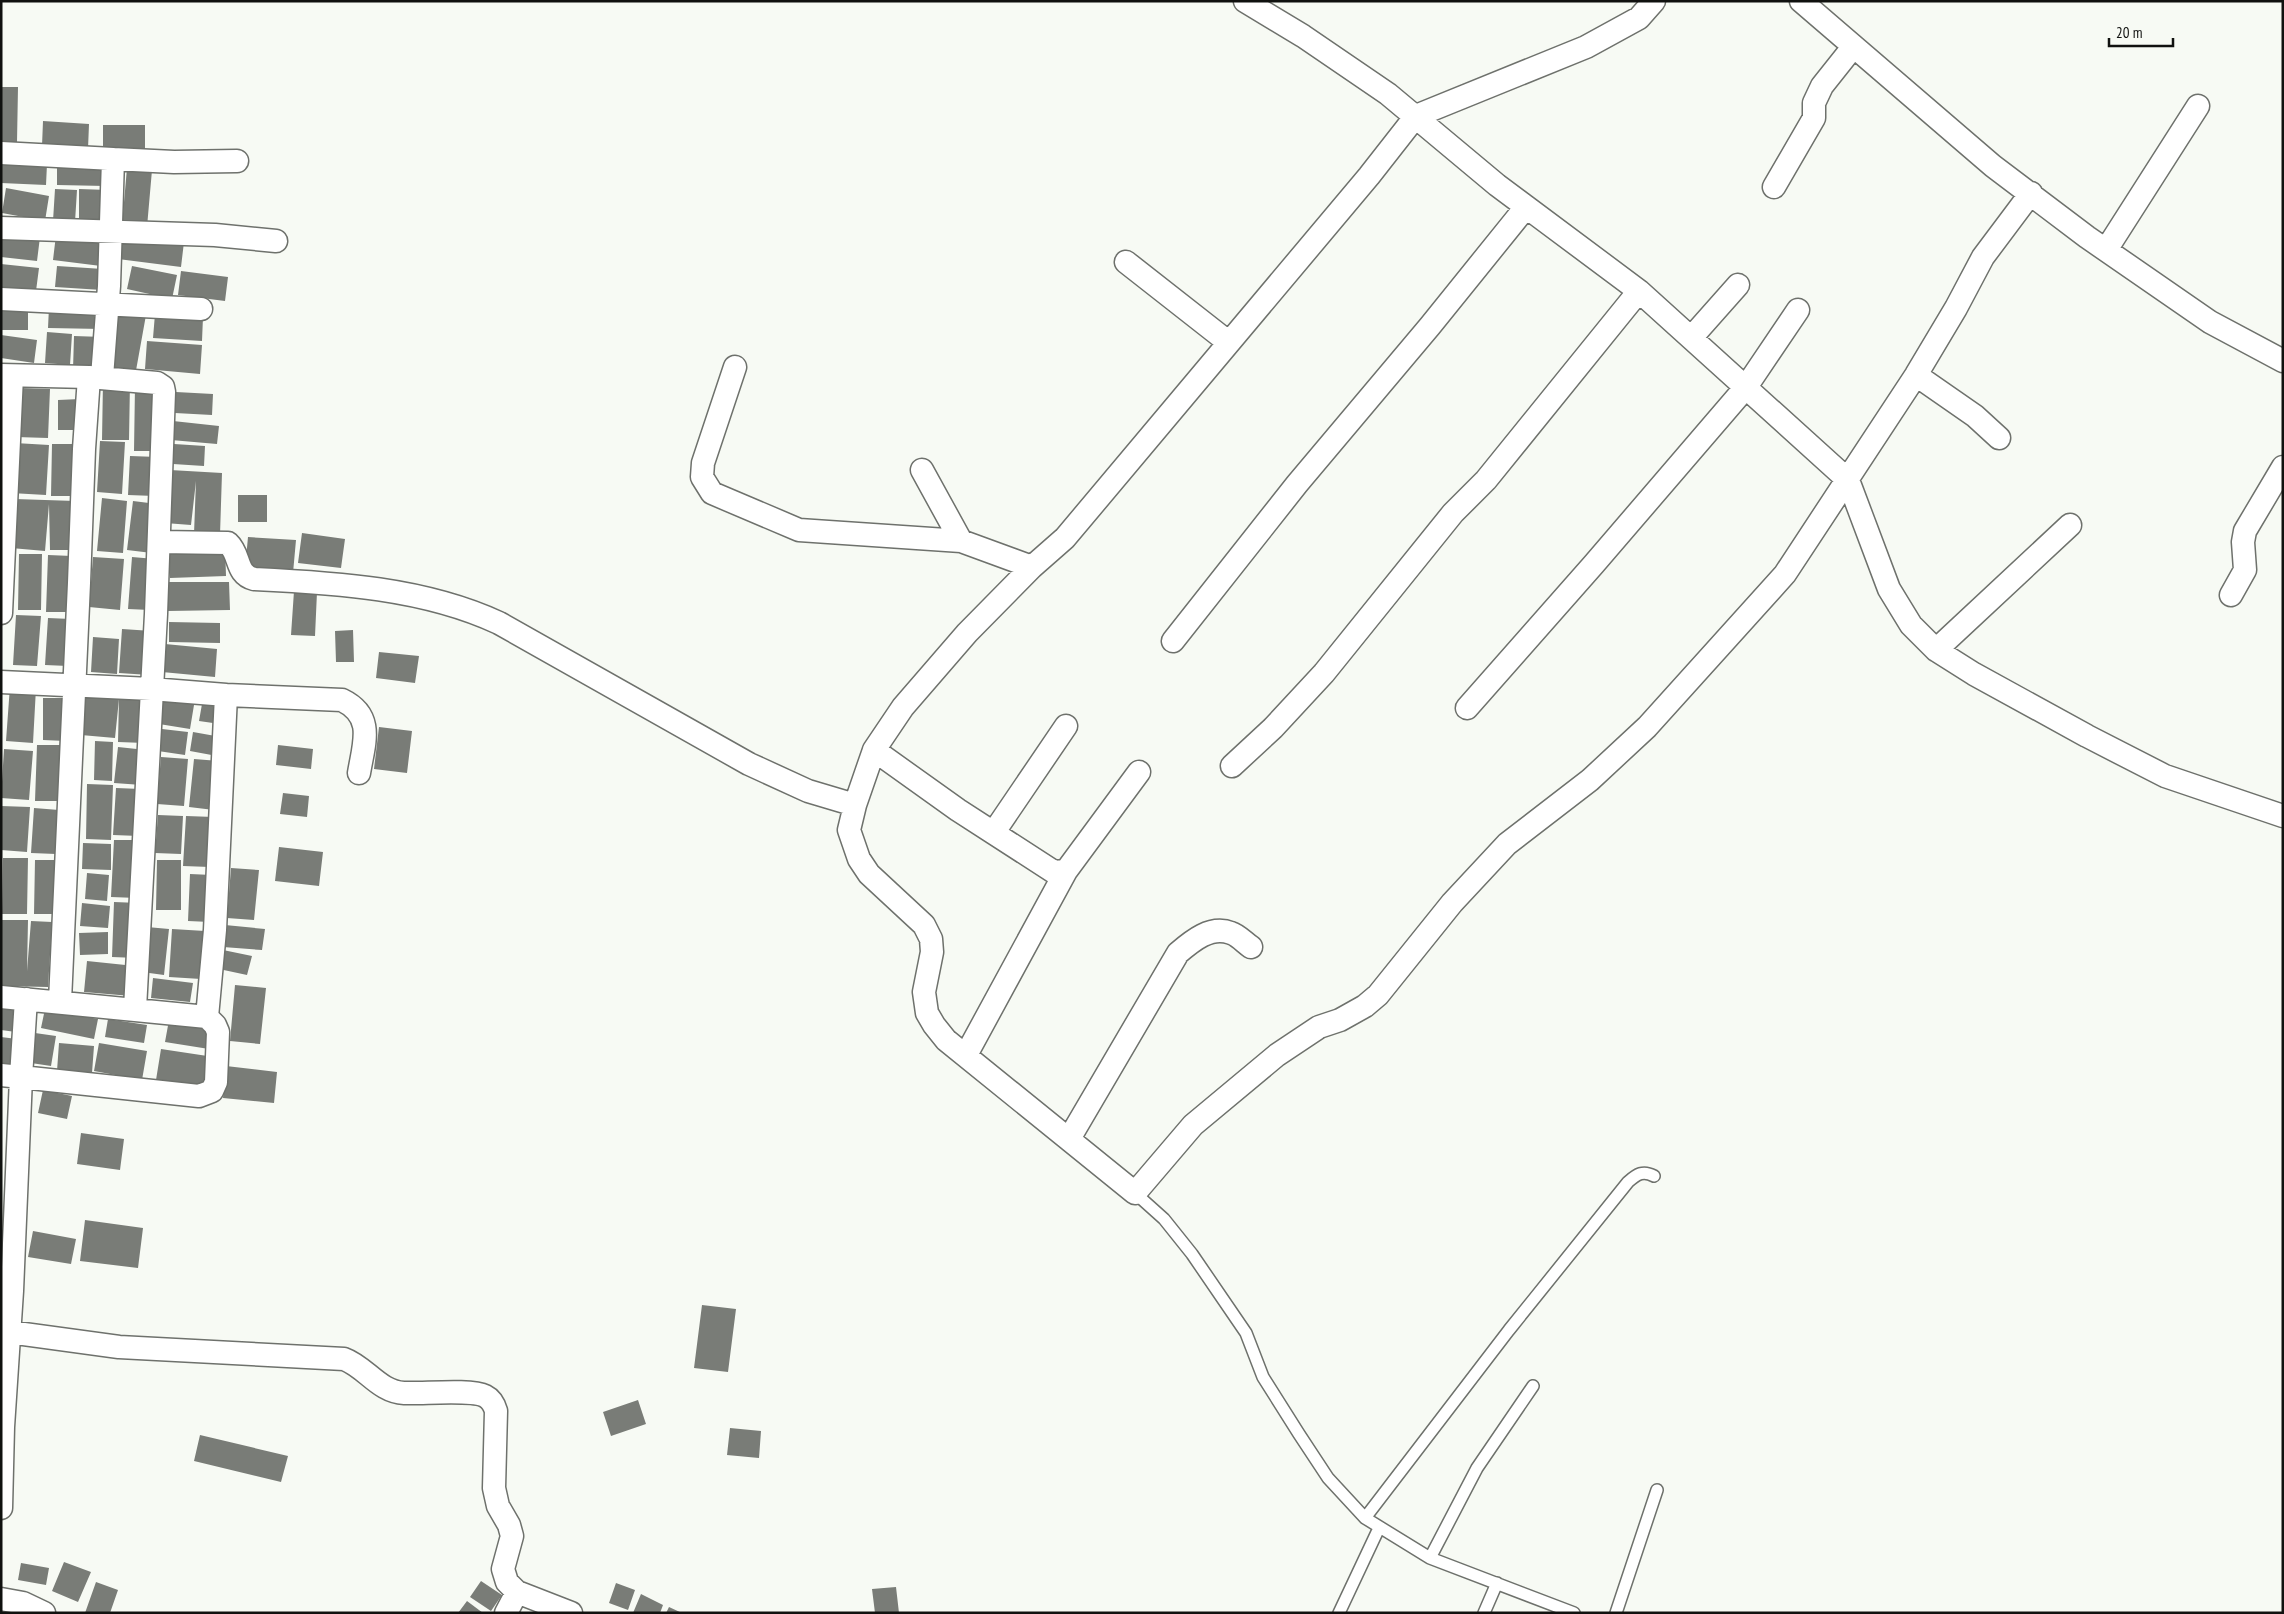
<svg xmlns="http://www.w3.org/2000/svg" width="2284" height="1614" font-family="'PT Sans Narrow',sans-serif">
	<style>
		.building { fill: #797c77 }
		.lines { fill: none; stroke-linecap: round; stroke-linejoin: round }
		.service-casing { stroke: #6e716c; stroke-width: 14 }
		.minor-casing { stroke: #6e716c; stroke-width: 25 }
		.service { stroke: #fff; stroke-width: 11 }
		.minor { stroke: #fff; stroke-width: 22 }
	</style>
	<rect width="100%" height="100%" fill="#f7faf4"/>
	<path class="building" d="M1,87H18L17,142H1Z
		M43,121L89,124L88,149L42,146Z
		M103,125H145V150H103Z
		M57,161L106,162V186L57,185Z
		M1,162L47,164L46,185L1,183Z
		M127,168L152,170L147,227L122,225Z
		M6,188L49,196L45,221L2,213Z
		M55,189L77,190L75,222L53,221Z
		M79,189L108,190L107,225L79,224Z
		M1,233L40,237L37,261L1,257Z
		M122,233L184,242L181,267L118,259Z
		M56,235L104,241L101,266L53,260Z
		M1,264L39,268L36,291L1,287Z
		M57,266L103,269L102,290L55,287Z
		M132,266L177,275L172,299L127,289Z
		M181,271L228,277L225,301L178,295Z
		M1,304H28V330H1Z
		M49,307L103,308L102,329L48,328Z
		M118,310L146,315L135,376L107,371Z
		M155,314L203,317L202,341L153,338Z
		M47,332L72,334L70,365L45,363Z
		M1,335L37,340L34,363L1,358Z
		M74,336L103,337L101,372L73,370Z
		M147,341L202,345L200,374L145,369Z
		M103,381L130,382L129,440H102Z
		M135,386H159L157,451H134Z
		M18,388L50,389L48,438L16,437Z
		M176,392L213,394L212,415L175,413Z
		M80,399L81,430H58V400Z
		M173,421L219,426L217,444L171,440Z
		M100,441L125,442L122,494L97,492Z
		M15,443L49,445L46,495L11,493Z
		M52,444H80L79,496H51Z
		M174,444L205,446L204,466L173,464Z
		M130,456L158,457L155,496L128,495Z
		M170,470L222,473L220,535L194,534L196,481L191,525L165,523Z
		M238,495H267V522H238Z
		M102,498L127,501L123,553L97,551Z
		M15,499L75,501V550H50L49,504L45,551L11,548Z
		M133,501L157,504L152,553L127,550Z
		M302,533L345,539L341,568L298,563Z
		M248,537L296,540L293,573L245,569Z
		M225,545L226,576L170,578L169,546Z
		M19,554H42L41,610H18Z
		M48,555L72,556L70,612H46Z
		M93,557L124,559L120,610L89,607Z
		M132,557L155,559L150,610L128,609Z
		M168,582H229L230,610L168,611Z
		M294,591L317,592L315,636L291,635Z
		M16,615L41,616L37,666L13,665Z
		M48,618L71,619L68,666L45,665Z
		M169,622L220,623V643L169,642Z
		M122,629L152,631L149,675L119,673Z
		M353,630L354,662H336L335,631Z
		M93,637L119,639L117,674L91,672Z
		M165,644L217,649L215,677L162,672Z
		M379,652L419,656L415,683L376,678Z
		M10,686L36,688L33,743L6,741Z
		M86,692L146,695L145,743L118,742L119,699L115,738L81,735Z
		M164,694L195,699L190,729L159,724Z
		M43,698H66V741L43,740Z
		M202,704L223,707L220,724L199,721Z
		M379,727L412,731L407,773L374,769Z
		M162,729L188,732L185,755L158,751Z
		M193,732L221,737L217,756L190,751Z
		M95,741L113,742L112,781L94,780Z
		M37,745H66L65,801H35Z
		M278,745L313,749L311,769L276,765Z
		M118,747L146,750L142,785L114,783Z
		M4,749L33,751L29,800L1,798Z
		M161,757L188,759L184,806L157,804Z
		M194,759L219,761L214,810L189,807Z
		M87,784L113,785L111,840L86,839Z
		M116,788L141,789L139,836L113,835Z
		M283,793L309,796L307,817L280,814Z
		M1,806L30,807L27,852L1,850Z
		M34,808L59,810L56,854L31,853Z
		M158,815L183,816L181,854L155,853Z
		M186,816L214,817L210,867L183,866Z
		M114,840H139L137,898L111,897Z
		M83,843L111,844V870L82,869Z
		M279,847L323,852L319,886L275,881Z
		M3,858H28L27,914H2Z
		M35,860H58L57,914H34Z
		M157,860H181V910H156Z
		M231,868L259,870L254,920L227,918Z
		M87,873L109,875L107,901L85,899Z
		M190,874L212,875L210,922L188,921Z
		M114,902L139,903L137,958L112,957Z
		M82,903L110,906L108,928L80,926Z
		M1,920H28L27,971L31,921L52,922L48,987L1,986Z
		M225,925L265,929L262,950L223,947Z
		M147,927L169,929L164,975L142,972Z
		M172,929L205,931L201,979L169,977Z
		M108,932V954L80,955L79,933Z
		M223,950L252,956L247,975L219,969Z
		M87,961L135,966L131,996L84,992Z
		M153,978L193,983L190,1002L151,998Z
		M235,985L266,988L260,1044L230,1041Z
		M1,1007L19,1009L16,1032L1,1030Z
		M45,1009L98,1019L94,1039L41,1028Z
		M108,1019L147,1025L144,1043L105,1037Z
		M169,1020L213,1027L209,1049L165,1042Z
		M35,1033L56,1036L51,1066L31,1063Z
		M1,1037L17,1039L14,1065L1,1063Z
		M59,1043L94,1046L92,1073L57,1071Z
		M99,1043L147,1051L142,1080L94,1071Z
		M161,1049L214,1057L208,1089L156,1080Z
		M226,1066L277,1072L274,1103L223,1098Z
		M43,1090L72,1096L67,1119L38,1113Z
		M81,1133L124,1139L120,1170L77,1164Z
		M85,1220L143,1228L138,1268L80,1261Z
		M33,1231L76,1239L71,1264L28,1257Z
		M702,1305L736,1309L728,1372L694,1368Z
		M638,1400L646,1424L611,1436L603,1412Z
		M730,1428L761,1431L759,1458L727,1455Z
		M200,1435L288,1456L281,1482L194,1461Z
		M64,1562L91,1572L78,1602L52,1591Z
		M21,1563L49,1568L46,1585L18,1580Z
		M481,1581L502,1595L491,1611L470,1597Z
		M96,1582L118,1590L110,1613H85Z
		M616,1583L635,1590L628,1610L609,1603Z
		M896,1587L899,1613H875L872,1589Z
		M641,1594L663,1605L660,1613H633Z
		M467,1601L483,1613H458Z
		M669,1607L682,1613H666Z"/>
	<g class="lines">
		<defs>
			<path id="service" d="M1135,1193L1164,1219L1192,1254L1246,1333L1263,1377L1299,1434L1328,1478L1365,1518L1430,1558L1574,1613
				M1365,1518L1509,1330L1628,1182C1637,1174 1643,1170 1654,1176
				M1430,1558L1477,1468L1533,1386
				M1339,1613L1379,1528
				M1484,1613L1497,1583
				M1616,1613L1657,1490"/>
			<path id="minor" d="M1245,1L1303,36L1388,94L1497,185L1639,291L1848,480L1889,589L1911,625L1936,650L1974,674L2087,736L2165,776L2283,816
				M1654,1L1639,18L1586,47L1416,116L1369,176L1065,538L1032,567L967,633L903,707L874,750L855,805L849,830L859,859L869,874L924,925L931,939L932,952L924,992L927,1013L934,1025L946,1040L1135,1193L1193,1125L1277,1055L1319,1027L1340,1020L1365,1006L1378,995L1452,903L1507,844L1590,780L1647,727L1785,574L1916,375L1956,308L1983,257L2031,193
				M1801,1L1993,166L2087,237L2210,322L2283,361
				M1,153L113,159L109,286L102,377
				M113,159L174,162L237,161
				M1774,187L1814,118V103L1822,86L1853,47
				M1,228L215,235L276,241
				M2106,250L2198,106
				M1126,262L1228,342
				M1,299L201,309
				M1691,338L1738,285
				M735,367L703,463L702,477L712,493L799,530L961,541L1032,567
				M1,375L89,377
				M1916,375L1975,416L1999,438
				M922,470L961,541
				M159,542L228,543C241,555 235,574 254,579C336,583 424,588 499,623L749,764L808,791L855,805
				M2231,595L2245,570L2243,542L2245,531L2283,467
				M1,613L12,376
				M1173,641L1297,484L1430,326L1526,207
				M1936,650L2070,525
				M1,682L151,689L226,695L215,930L207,1017L215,1025L218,1032L216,1082L212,1091L199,1096L21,1077L26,999
				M226,695L342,700C375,716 364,743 359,773
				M1467,708L1594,564L1746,387L1798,310
				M874,750L958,810L1054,872L1066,871L1139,772
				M1232,766L1273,728L1324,673L1453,513L1486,480L1639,291
				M994,832L1066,726
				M1,997L207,1017
				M60,1001L79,583L84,449L89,377L157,383L163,387L164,392L156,614L135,1009
				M966,1055L1066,871
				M1,1075L21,1077L12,1291L3,1427L1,1508
				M1069,1139L1178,953C1192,941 1211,925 1231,933C1238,935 1245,943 1251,947
				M9,1332L119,1347L344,1359C366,1367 379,1392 404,1393C422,1394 471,1389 485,1396C491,1399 494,1404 496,1411L494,1488L498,1506L509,1525L512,1536L503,1569L507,1582L517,1592
				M1,1599L23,1603L44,1613
				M506,1613L517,1592L571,1613"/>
		</defs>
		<use href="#service" class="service-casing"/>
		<use href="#minor" class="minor-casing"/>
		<use href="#service" class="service"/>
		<use href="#minor" class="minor"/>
	</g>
	<rect width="2284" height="1614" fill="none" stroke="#10110f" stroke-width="5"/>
	<path d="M2109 38v8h64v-8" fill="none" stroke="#10110f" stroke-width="2.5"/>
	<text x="2116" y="38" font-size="15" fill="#10110f" stroke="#f7faf4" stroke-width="4" paint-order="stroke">20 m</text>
</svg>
